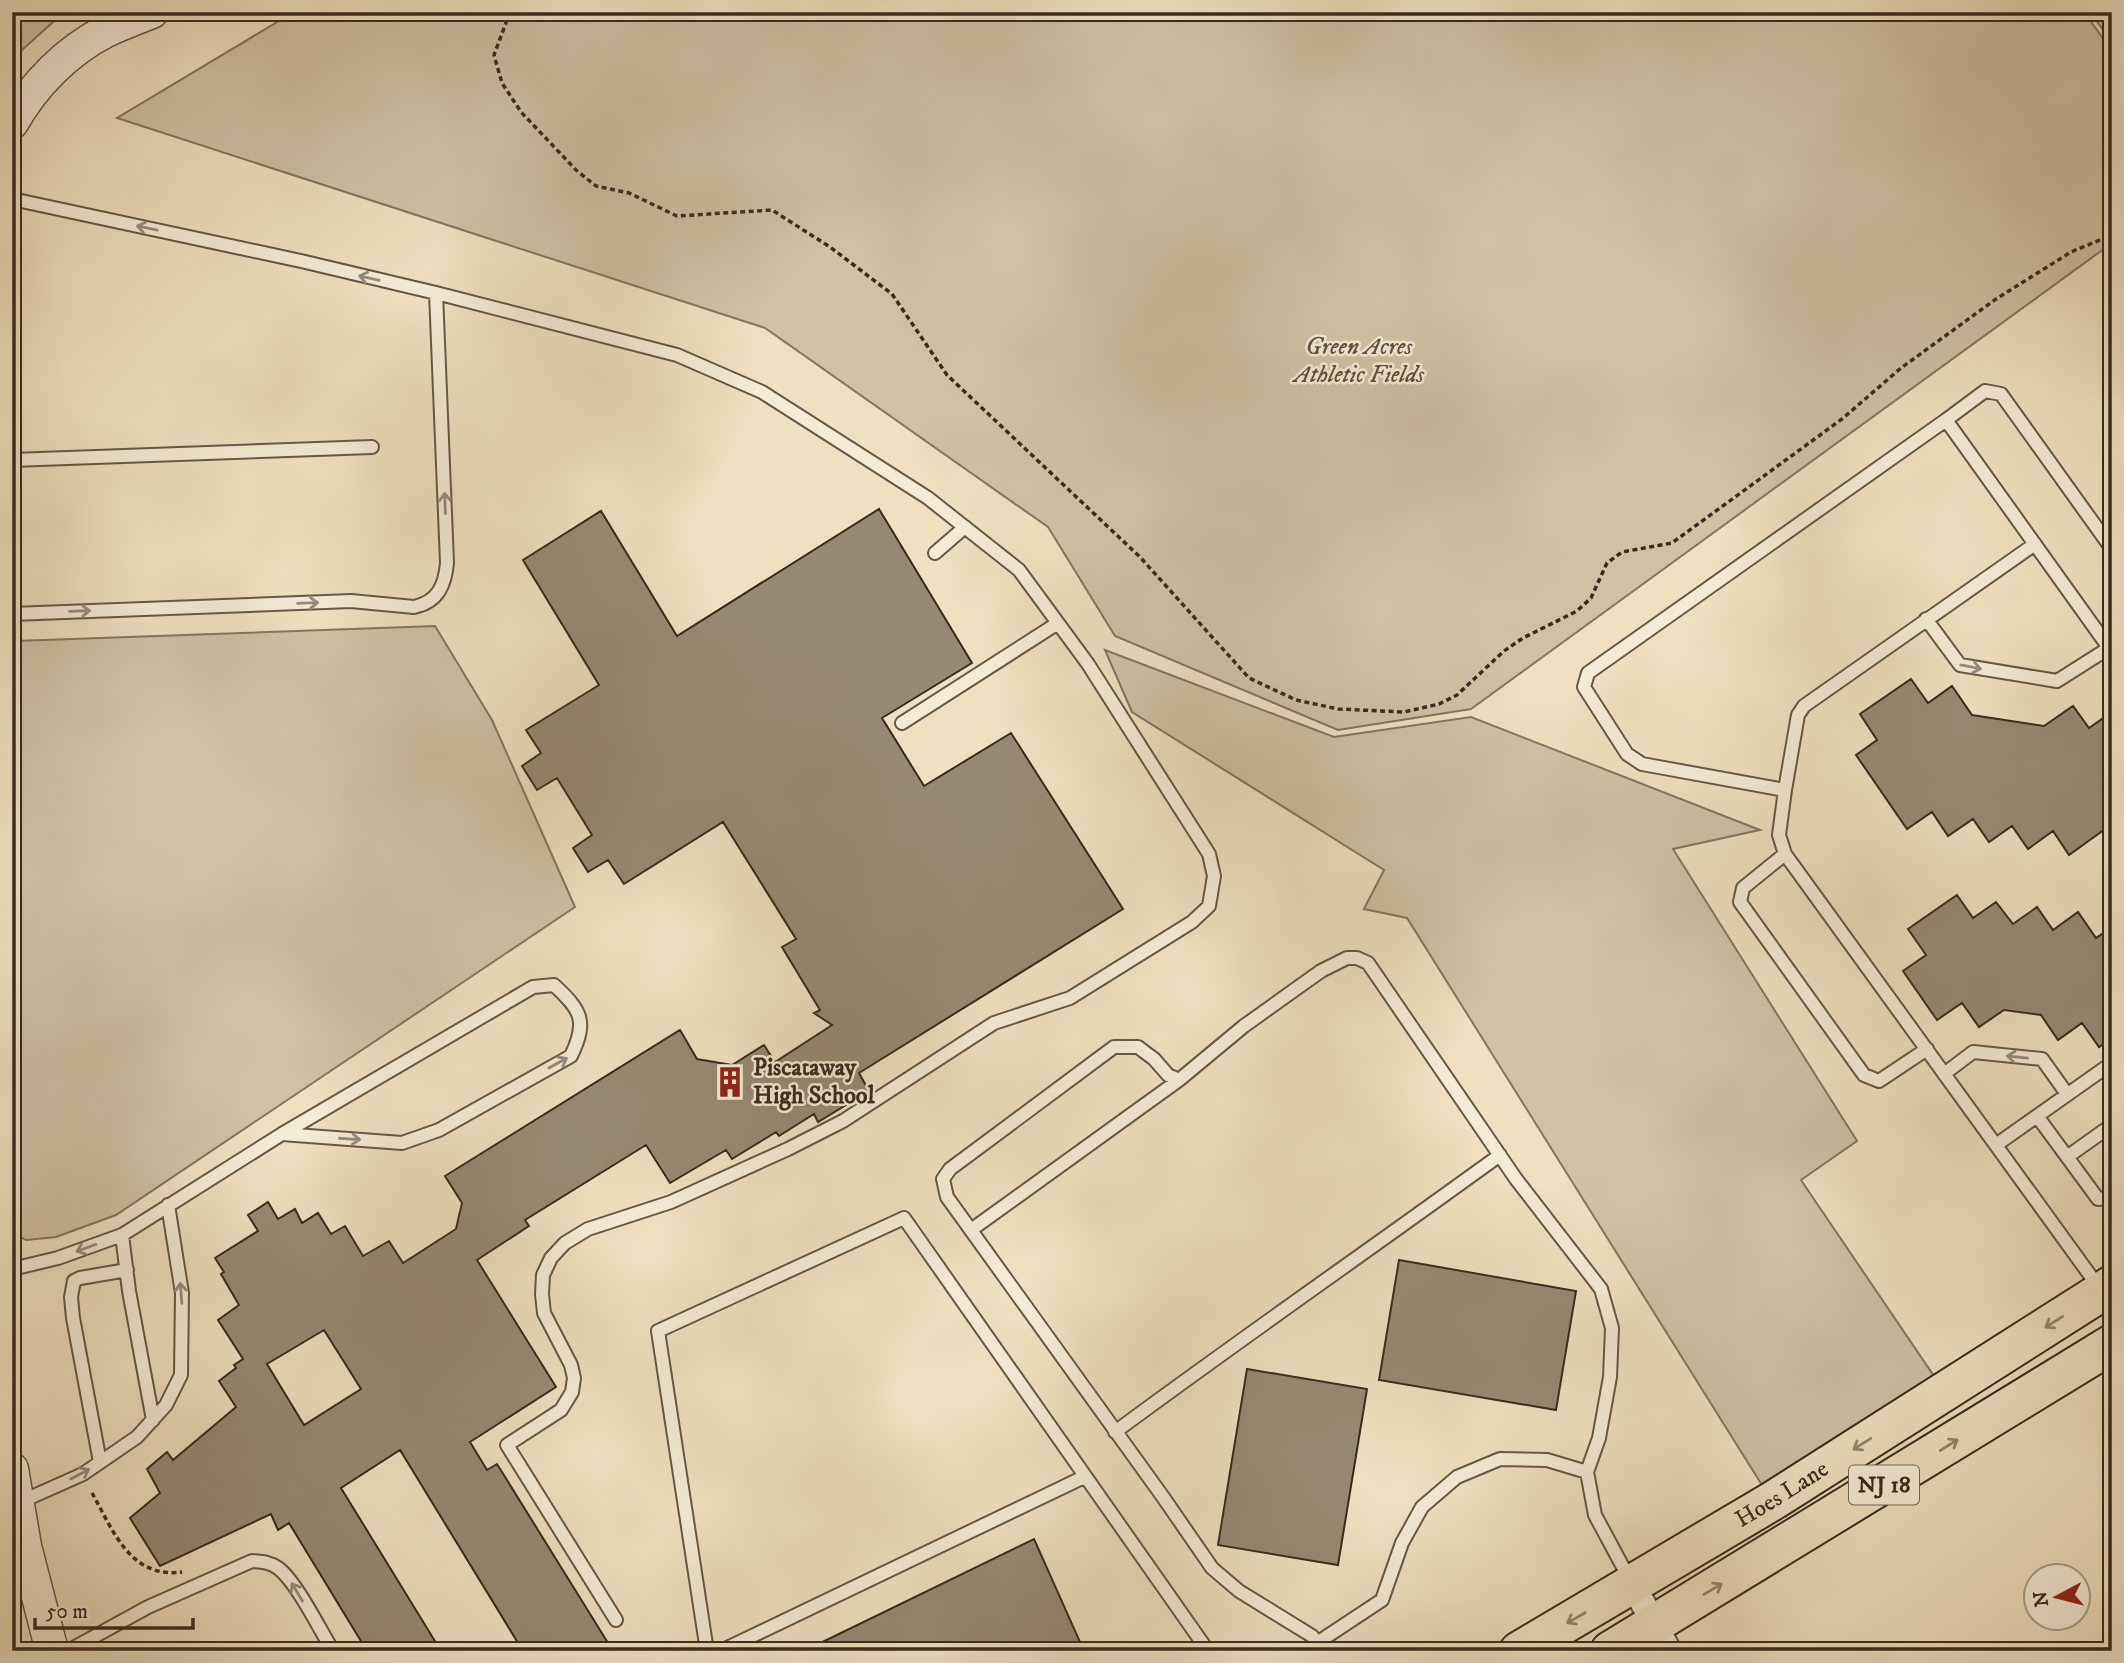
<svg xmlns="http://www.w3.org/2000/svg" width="2124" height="1663" font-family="'IM FELL DW Pica',serif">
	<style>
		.green { fill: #cfc1a6; stroke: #837663; stroke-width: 2 }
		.building { fill: #968974; stroke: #372b20; stroke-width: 2; fill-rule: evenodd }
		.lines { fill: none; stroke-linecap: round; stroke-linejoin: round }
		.service-casing { stroke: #655848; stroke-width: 16 }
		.minor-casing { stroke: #655848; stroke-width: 28 }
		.tertiary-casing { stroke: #655848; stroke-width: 35 }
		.trunk-casing { stroke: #372b20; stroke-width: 42 }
		.path { stroke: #372b20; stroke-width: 3.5; stroke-dasharray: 5 3.5; stroke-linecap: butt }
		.service { stroke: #f4ebd7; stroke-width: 12 }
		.minor { stroke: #f4ebd7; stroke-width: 24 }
		.tertiary { stroke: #f4ebd7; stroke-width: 32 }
		.trunk { stroke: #eee0c1; stroke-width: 38 }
		.oneway { stroke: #968b7c }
		.oneway2 { stroke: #928670 }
		.labels { text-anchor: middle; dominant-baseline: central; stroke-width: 5; stroke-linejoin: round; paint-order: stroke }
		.shield { fill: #f4ebd7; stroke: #706557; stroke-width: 2 }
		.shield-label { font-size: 23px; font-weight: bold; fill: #372b20 }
		.park-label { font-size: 24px; font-style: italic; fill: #5d5042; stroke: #f4ebd7 }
		.poi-label { font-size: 24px; font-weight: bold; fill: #372b20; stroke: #f4ebd7; text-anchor: start }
		.street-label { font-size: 24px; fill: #372b20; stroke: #f4ebd7 }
	</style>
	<rect width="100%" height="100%" fill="#eee0c1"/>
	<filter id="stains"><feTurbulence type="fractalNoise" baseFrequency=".00286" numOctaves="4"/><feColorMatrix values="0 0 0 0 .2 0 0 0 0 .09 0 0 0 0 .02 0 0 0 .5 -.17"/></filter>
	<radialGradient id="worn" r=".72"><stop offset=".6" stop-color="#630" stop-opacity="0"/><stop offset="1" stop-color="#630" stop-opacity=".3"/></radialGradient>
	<path class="green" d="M12,12H61L63,13L12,59Z
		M294,12H2084L2112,51V243L1471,709L1338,730L1115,636L1048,527L765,328L117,118Z
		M2090,12H2112V42Z
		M435,626L492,720L575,907L116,1215L56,1237L26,1240L12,1232V647L15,641Z
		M1105,650L1334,737L1471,717L1760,830L1673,849L1857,1141L1801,1180L1940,1385L1765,1490L1407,918L1364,909L1384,870L1132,712Z"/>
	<path class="building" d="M879,509L972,663L882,718L924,786L1011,733L1123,909L859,1073L869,1091L818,1122L814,1114L779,1136L776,1132L732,1159L726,1150L670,1183L646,1145L525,1220L529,1226L477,1260L556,1387L470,1442L487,1470L497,1464L613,1651H523L400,1450L341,1488L441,1651H367L289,1523L278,1530L271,1514L160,1566L130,1518L160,1493L147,1469L167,1452L173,1460L236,1407L219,1381L236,1368L234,1365L243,1359L218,1320L239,1305L221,1274L224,1272L215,1258L258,1231L248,1215L268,1202L278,1219L295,1209L302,1223L318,1213L331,1234L345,1226L363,1256L389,1241L403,1263L456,1229L462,1203L445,1176L680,1030L697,1059L732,1065L764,1045L775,1062L832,1025L814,1013L820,1010L782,947L796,939L723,822L624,884L608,860L588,872L573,848L592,835L557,778L537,790L522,766L541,753L526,730L599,685L523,560L601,511L677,636ZM324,1330L361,1389L304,1425L267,1364Z
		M1911,679L1928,703L1952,686L1972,715L2044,726L2073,706L2089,728L2112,712V824L2069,855L2053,831L2028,849L2012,826L1989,842L1973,819L1948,836L1932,812L1907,829L1856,755L1877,740L1860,714Z
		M1957,895L1973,918L1996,902L2013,924L2037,907L2053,930L2078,912L2096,938L2112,927V1038L2099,1047L2082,1023L2058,1040L2041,1015L2004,1010L1979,1027L1962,1003L1937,1020L1903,971L1926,955L1908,929Z
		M1399,1260L1576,1291L1556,1410L1379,1380Z
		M1247,1369L1367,1389L1338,1565L1218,1545Z
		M1034,1539L1084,1651H804Z"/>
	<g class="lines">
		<defs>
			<path id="service" d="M12,199L301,261L436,293L677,355L762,392L928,498L1019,570L1088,664L1209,854L1214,876L1209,906L1192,922L1070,998L994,1023L843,1121L788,1149L671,1202L588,1229L565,1243L551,1258L543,1275L542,1294L544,1313L571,1365L574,1378L572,1392L561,1410L507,1445L616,1620
				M1946,420L1588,673L1584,687L1627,754L1642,764L1785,790L1798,715L1804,706L2035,544
				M12,460L372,447
				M2112,549L2001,394L1985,391L1946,420L2112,652
				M935,553L965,527
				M12,614L351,601L414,607C438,602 445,585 447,563L436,293
				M1926,619L1960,665L2057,681L2109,648
				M902,723L1058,623
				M1785,790L1779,835L1785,854L2100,1289
				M1785,854L1743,888L1740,902L1864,1075L1879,1081L1927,1049
				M1944,1074L1973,1052L2042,1059L2067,1094
				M2037,1116L2098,1199L2112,1198
				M1996,1145L2112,1063
				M2067,1157L2112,1125
				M971,1230L1179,1080
				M122,1235L129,1291L153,1420
				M12,1269L58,1258L122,1235L282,1134L533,987L554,985C581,1010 588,1021 571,1056L439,1130L402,1143L282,1134
				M1115,1432C1242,1338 1372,1248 1500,1155
				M100,1462L73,1318L71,1297L74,1281L80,1278L127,1270
				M18,1503L83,1474L137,1437L166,1405L181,1375L182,1293L168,1205
				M1317,1643L1382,1600L1402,1543L1422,1507L1457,1477L1500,1459L1547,1460L1587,1472
				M68,1651L148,1607L252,1561C262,1562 270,1562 278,1568C296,1581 320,1630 333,1651
				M707,1651L658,1331L904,1218L1208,1651
				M721,1651L1084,1477
				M1323,1651L1312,1636L1239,1591L1212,1568L1163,1497L947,1197L943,1179L950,1169L1114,1047H1138L1154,1059L1168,1075L1179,1080L1244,1026L1321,971L1347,958H1357L1368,963L1516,1179L1601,1289L1612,1328L1610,1377L1599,1438L1587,1472L1595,1515L1631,1582"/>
			<path id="minor" d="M1633,1585L1669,1651"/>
			<path id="tertiary" d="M12,123C34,84 67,51 106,31C121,24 137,18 152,12
				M12,1469L25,1546L52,1651"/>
			<g id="trunk">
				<path id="s1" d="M1519,1651L1774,1500L2112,1285"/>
				<path d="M1610,1651L2112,1344"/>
			</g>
		</defs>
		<use href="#service" class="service-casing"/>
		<use href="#minor" class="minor-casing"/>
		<use href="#tertiary" class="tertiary-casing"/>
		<use href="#trunk" class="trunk-casing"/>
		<path class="path" d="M510,12L494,55L502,83L521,112L576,170L596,186L629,193L677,216L772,210L830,247L892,294L947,375L1140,557L1249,678L1296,700L1338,709L1404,712L1439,704L1457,695L1504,651L1523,638L1577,611L1591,598L1607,563L1622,552L1672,543L1842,419L1901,368L1996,299L2071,252L2112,235
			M92,1493C113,1530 130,1579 182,1572"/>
		<use href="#service" class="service"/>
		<use href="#minor" class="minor"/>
		<use href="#tertiary" class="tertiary"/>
		<use href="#trunk" class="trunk"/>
	</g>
	<defs><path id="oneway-shaft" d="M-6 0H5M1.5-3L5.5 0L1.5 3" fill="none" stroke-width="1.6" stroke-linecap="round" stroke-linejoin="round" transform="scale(1.75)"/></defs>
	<g class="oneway">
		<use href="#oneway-shaft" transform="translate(147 228) rotate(-168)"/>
		<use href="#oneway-shaft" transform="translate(369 278) rotate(-167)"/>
		<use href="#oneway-shaft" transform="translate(445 503) rotate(-92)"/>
		<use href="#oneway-shaft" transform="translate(308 603) rotate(-2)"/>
		<use href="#oneway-shaft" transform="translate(80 611) rotate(-2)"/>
		<use href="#oneway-shaft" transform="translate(1971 667) rotate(11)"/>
		<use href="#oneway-shaft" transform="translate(2017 1057) rotate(-174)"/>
		<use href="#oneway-shaft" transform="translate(558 1063) rotate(-29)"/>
		<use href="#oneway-shaft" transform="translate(350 1139) rotate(4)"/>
		<use href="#oneway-shaft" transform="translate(86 1248) rotate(160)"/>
		<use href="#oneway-shaft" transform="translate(181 1293) rotate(-95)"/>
		<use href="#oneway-shaft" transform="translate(80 1474) rotate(-28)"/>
		<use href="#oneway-shaft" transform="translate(297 1592) rotate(-121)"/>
	</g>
	<g class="oneway2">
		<use href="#oneway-shaft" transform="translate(2054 1322) rotate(148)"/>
		<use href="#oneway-shaft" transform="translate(1862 1444) rotate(148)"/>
		<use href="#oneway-shaft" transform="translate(1949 1445) rotate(-32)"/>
		<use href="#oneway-shaft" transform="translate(1713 1589) rotate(-31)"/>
		<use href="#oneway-shaft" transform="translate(1576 1618) rotate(150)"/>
	</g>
	<defs>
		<symbol id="building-bare" viewBox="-9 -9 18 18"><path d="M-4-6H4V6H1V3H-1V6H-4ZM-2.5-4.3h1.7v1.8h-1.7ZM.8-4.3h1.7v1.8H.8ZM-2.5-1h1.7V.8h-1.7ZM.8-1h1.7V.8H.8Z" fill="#8f2418" stroke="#f4ebd7" stroke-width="2.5" paint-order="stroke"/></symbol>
	</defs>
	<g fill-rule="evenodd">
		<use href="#building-bare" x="708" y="1060" width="44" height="44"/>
	</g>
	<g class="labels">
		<rect class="shield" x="1849" y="1465.5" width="70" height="39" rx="5"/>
		<g class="shield-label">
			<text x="1884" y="1485">NJ 18</text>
		</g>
		<g class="park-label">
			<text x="1359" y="347">Green Acres<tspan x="1359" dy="28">Athletic Fields</tspan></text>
		</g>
		<g class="poi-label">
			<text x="753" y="1068">Piscataway<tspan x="753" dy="28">High School</tspan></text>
		</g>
		<g class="street-label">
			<text stroke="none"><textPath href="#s1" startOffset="306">Hoes Lane</textPath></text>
		</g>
	</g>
	<rect width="2124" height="1663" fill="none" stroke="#eee0c1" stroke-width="42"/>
	<rect x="14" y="14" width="2096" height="1635" fill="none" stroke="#372b20" stroke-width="3.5"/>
	<rect x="21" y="21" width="2082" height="1621" fill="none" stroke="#372b20" stroke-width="2"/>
	<g transform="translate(2057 1597) rotate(263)"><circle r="33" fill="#f4ebd7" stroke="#a89e8e" stroke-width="2"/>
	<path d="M0-5L12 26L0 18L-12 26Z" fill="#8f2418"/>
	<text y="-10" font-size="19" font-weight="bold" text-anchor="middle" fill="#372b20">N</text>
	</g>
	<path d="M35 1618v10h158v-10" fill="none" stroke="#372b20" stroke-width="3.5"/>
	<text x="46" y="1618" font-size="21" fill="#372b20" stroke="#f4ebd7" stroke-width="5" paint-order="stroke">50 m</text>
	<rect width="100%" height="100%" filter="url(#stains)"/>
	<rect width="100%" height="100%" fill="url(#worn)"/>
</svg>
